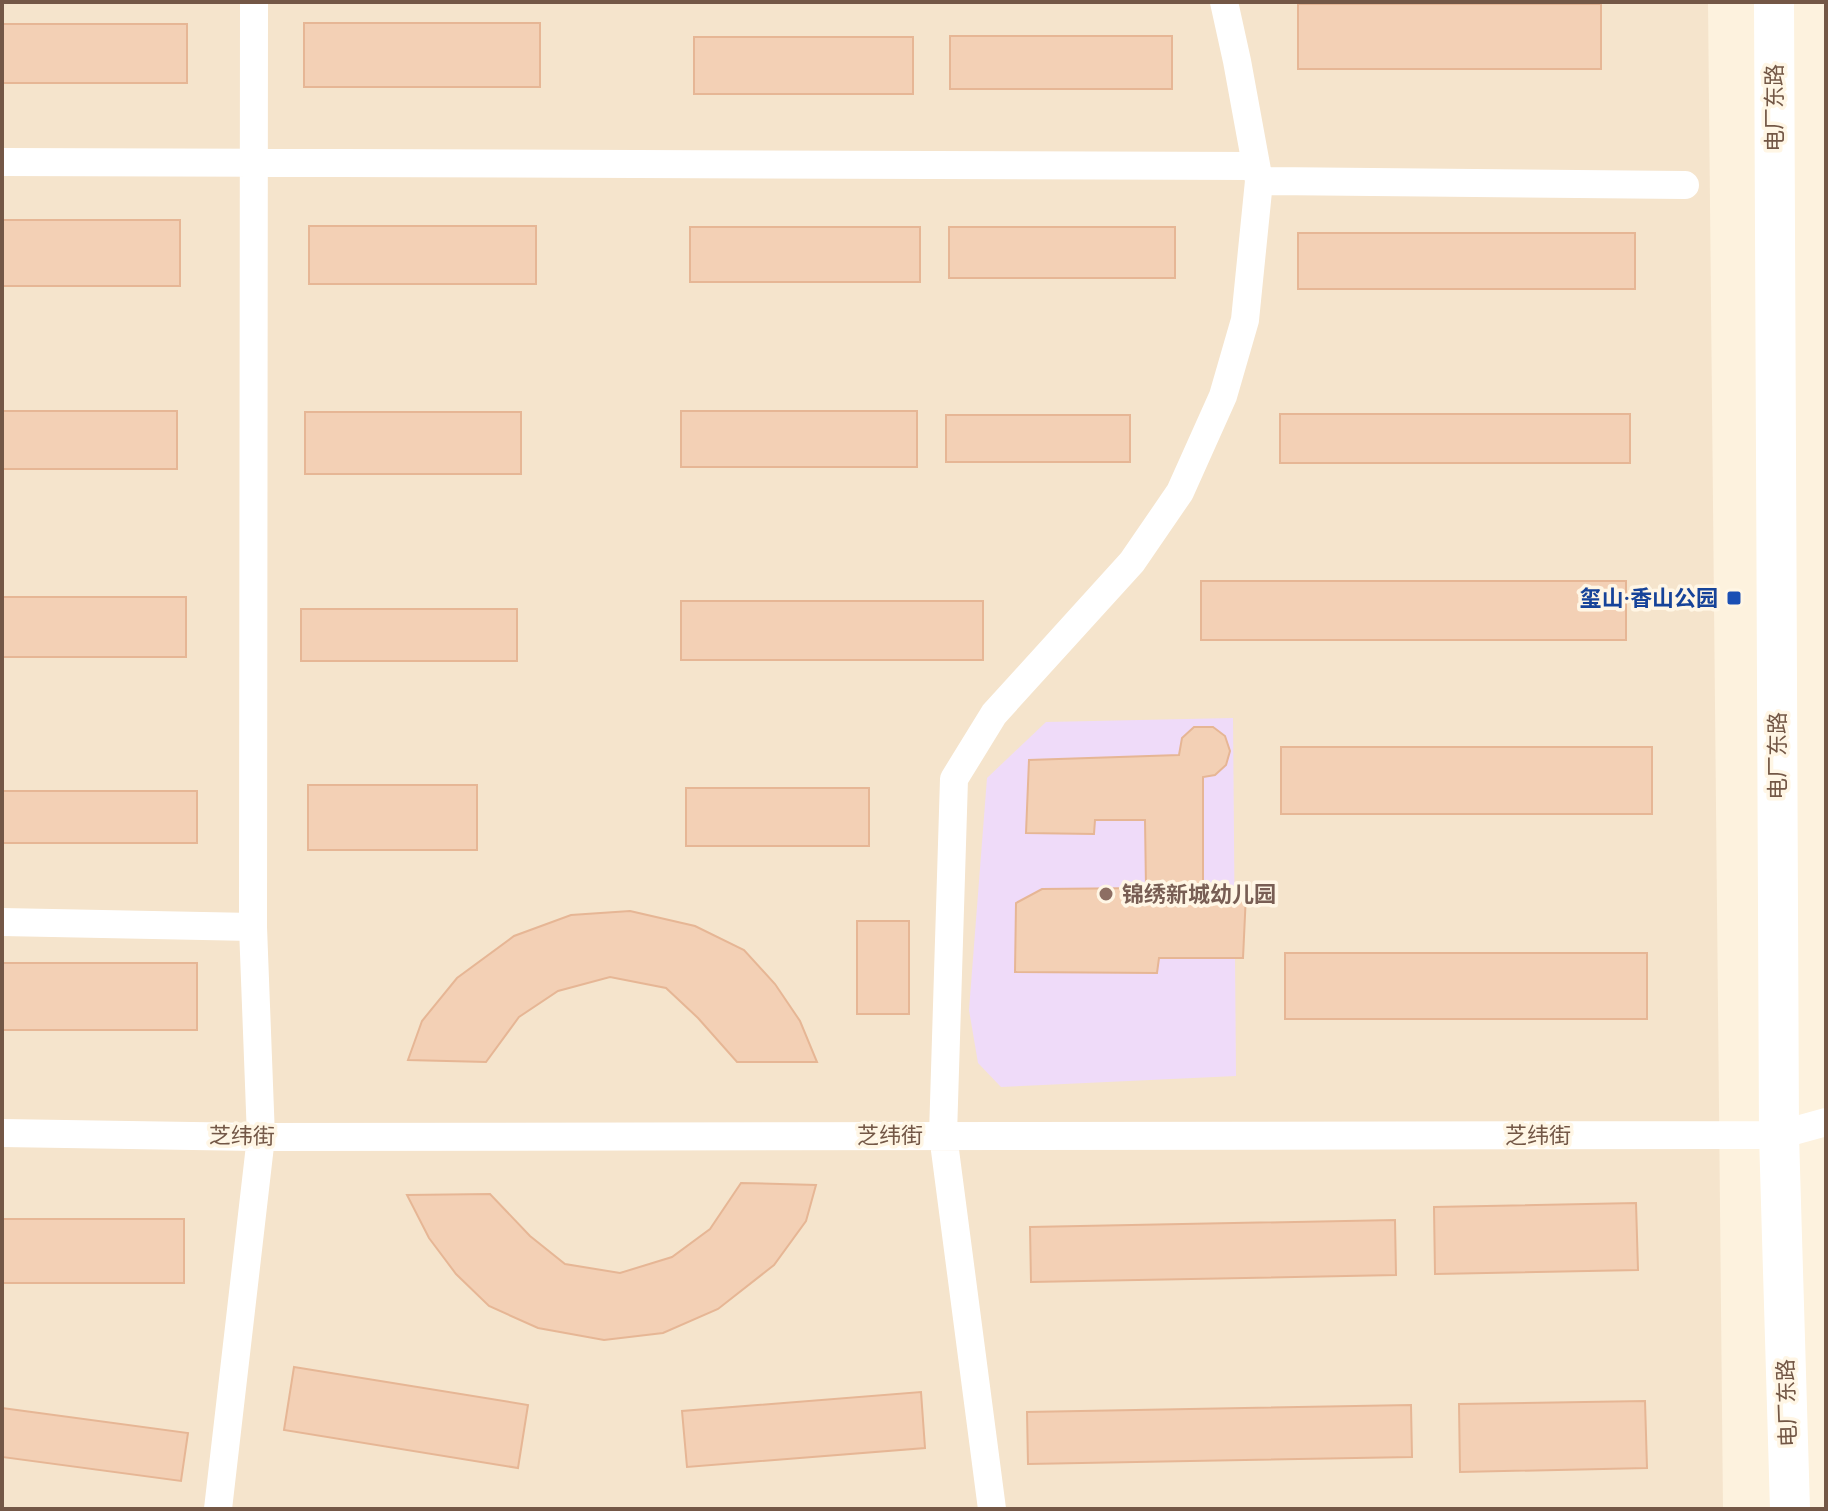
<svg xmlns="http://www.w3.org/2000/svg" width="1828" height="1511" font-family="'Roboto Condensed','Noto Sans SC',sans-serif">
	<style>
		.residential { fill: #f5e4cc }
		.education { fill: #efdbf9 }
		.building { fill: #f3d0b5; stroke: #e6b695; stroke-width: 2 }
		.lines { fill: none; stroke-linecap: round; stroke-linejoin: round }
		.street { stroke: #fff; stroke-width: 28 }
		.secondary { stroke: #fff; stroke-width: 40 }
		.transit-dot { fill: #1a4fb4; stroke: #fff6e5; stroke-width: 3 }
		.education-dot { fill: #8d6e63; stroke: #fff6e5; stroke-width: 3 }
		.labels { text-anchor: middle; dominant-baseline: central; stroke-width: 7; stroke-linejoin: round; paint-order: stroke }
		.street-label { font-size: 22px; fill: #735746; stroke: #fff6e5 }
		.transit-label { font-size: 22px; font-weight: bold; fill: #164399; stroke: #fff6e5; text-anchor: end }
		.education-label { font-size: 22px; font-weight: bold; fill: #785e54; stroke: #fff6e5; text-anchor: start }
	</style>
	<rect width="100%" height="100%" fill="#fdf2de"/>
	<path class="residential" d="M2,2H1708L1723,1509H2Z"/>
	<path class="education" d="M1233,718L1236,1076L1001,1087L978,1063L969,1010L987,778L1046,722Z"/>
	<path class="building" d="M1298,4H1601V69H1298Z
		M304,23H540V87H304Z
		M2,24H187V83H2Z
		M950,36H1172V89H950Z
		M694,37H913V94H694Z
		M2,220H180V286H2Z
		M309,226H536V284H309Z
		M690,227H920V282H690Z
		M949,227H1175V278H949Z
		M1298,233H1635V289H1298Z
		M2,411H177V469H2Z
		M681,411H917V467H681Z
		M305,412H521V474H305Z
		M1280,414H1630V463H1280Z
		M946,415H1130V462H946Z
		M1201,581H1626V640H1201Z
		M2,597H186V657H2Z
		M681,601H983V660H681Z
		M301,609H517V661H301Z
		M1194,727H1213L1225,736L1230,751L1226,765L1215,775L1203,777V894H1246L1243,958H1159L1157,973L1015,972L1016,903L1042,889L1146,888L1145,820H1095L1094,834L1026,833L1029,760L1179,755L1182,738Z
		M1281,747H1652V814H1281Z
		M308,785H477V850H308Z
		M686,788H869V846H686Z
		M2,791H197V843H2Z
		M630,911L695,926L744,950L775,984L800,1021L817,1062H737L698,1018L666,988L610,977L558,991L519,1017L486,1062L408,1060L422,1021L457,978L514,936L571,915Z
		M857,921H909V1014H857Z
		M1285,953H1647V1019H1285Z
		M2,963H197V1030H2Z
		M741,1183L816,1185L806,1221L774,1265L718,1309L663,1333L604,1340L538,1328L489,1306L456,1274L429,1238L407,1195L490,1194L530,1236L565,1264L620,1273L672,1257L710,1229Z
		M1636,1203L1638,1270L1435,1274L1434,1207Z
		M2,1219H184V1283H2Z
		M1395,1220L1396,1275L1031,1282L1030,1227Z
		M294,1367L528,1405L518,1468L284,1430Z
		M921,1392L925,1448L687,1467L682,1411Z
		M1645,1401L1647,1468L1460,1472L1459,1404Z
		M1411,1405L1412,1457L1028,1464L1027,1412Z
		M2,1408L188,1433L181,1481L2,1457Z"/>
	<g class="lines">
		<path class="street" d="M2,162L1256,166
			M1259,181L1685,185
			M2,922L253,927
			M2,1133L261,1137L1779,1135L1826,1122
			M218,1509L261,1137L253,927L254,2
			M992,1509L943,1135L954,779L994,714L1132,562L1180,492L1223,396L1245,320L1259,181L1237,61L1224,2"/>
		<path class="secondary" d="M1774,2L1779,1135L1790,1509"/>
	</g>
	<rect class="transit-dot" x="1726" y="590" width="16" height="16" rx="4"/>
	<circle class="education-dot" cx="1106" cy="894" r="8"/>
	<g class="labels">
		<g class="street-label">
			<text transform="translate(1774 108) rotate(-90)">电厂东路</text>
			<text transform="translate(1777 756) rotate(-90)">电厂东路</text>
			<text x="890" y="1135">芝纬街</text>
			<text x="1538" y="1135">芝纬街</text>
			<text transform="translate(242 1136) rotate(1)">芝纬街</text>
			<text transform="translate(1787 1403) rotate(-92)">电厂东路</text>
		</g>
		<g class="transit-label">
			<text x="1718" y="598">玺山·香山公园</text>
		</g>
		<g class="education-label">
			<text x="1122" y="894">锦绣新城幼儿园</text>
		</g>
	</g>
	<rect width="1828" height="1511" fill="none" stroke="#735746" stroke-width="8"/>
</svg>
